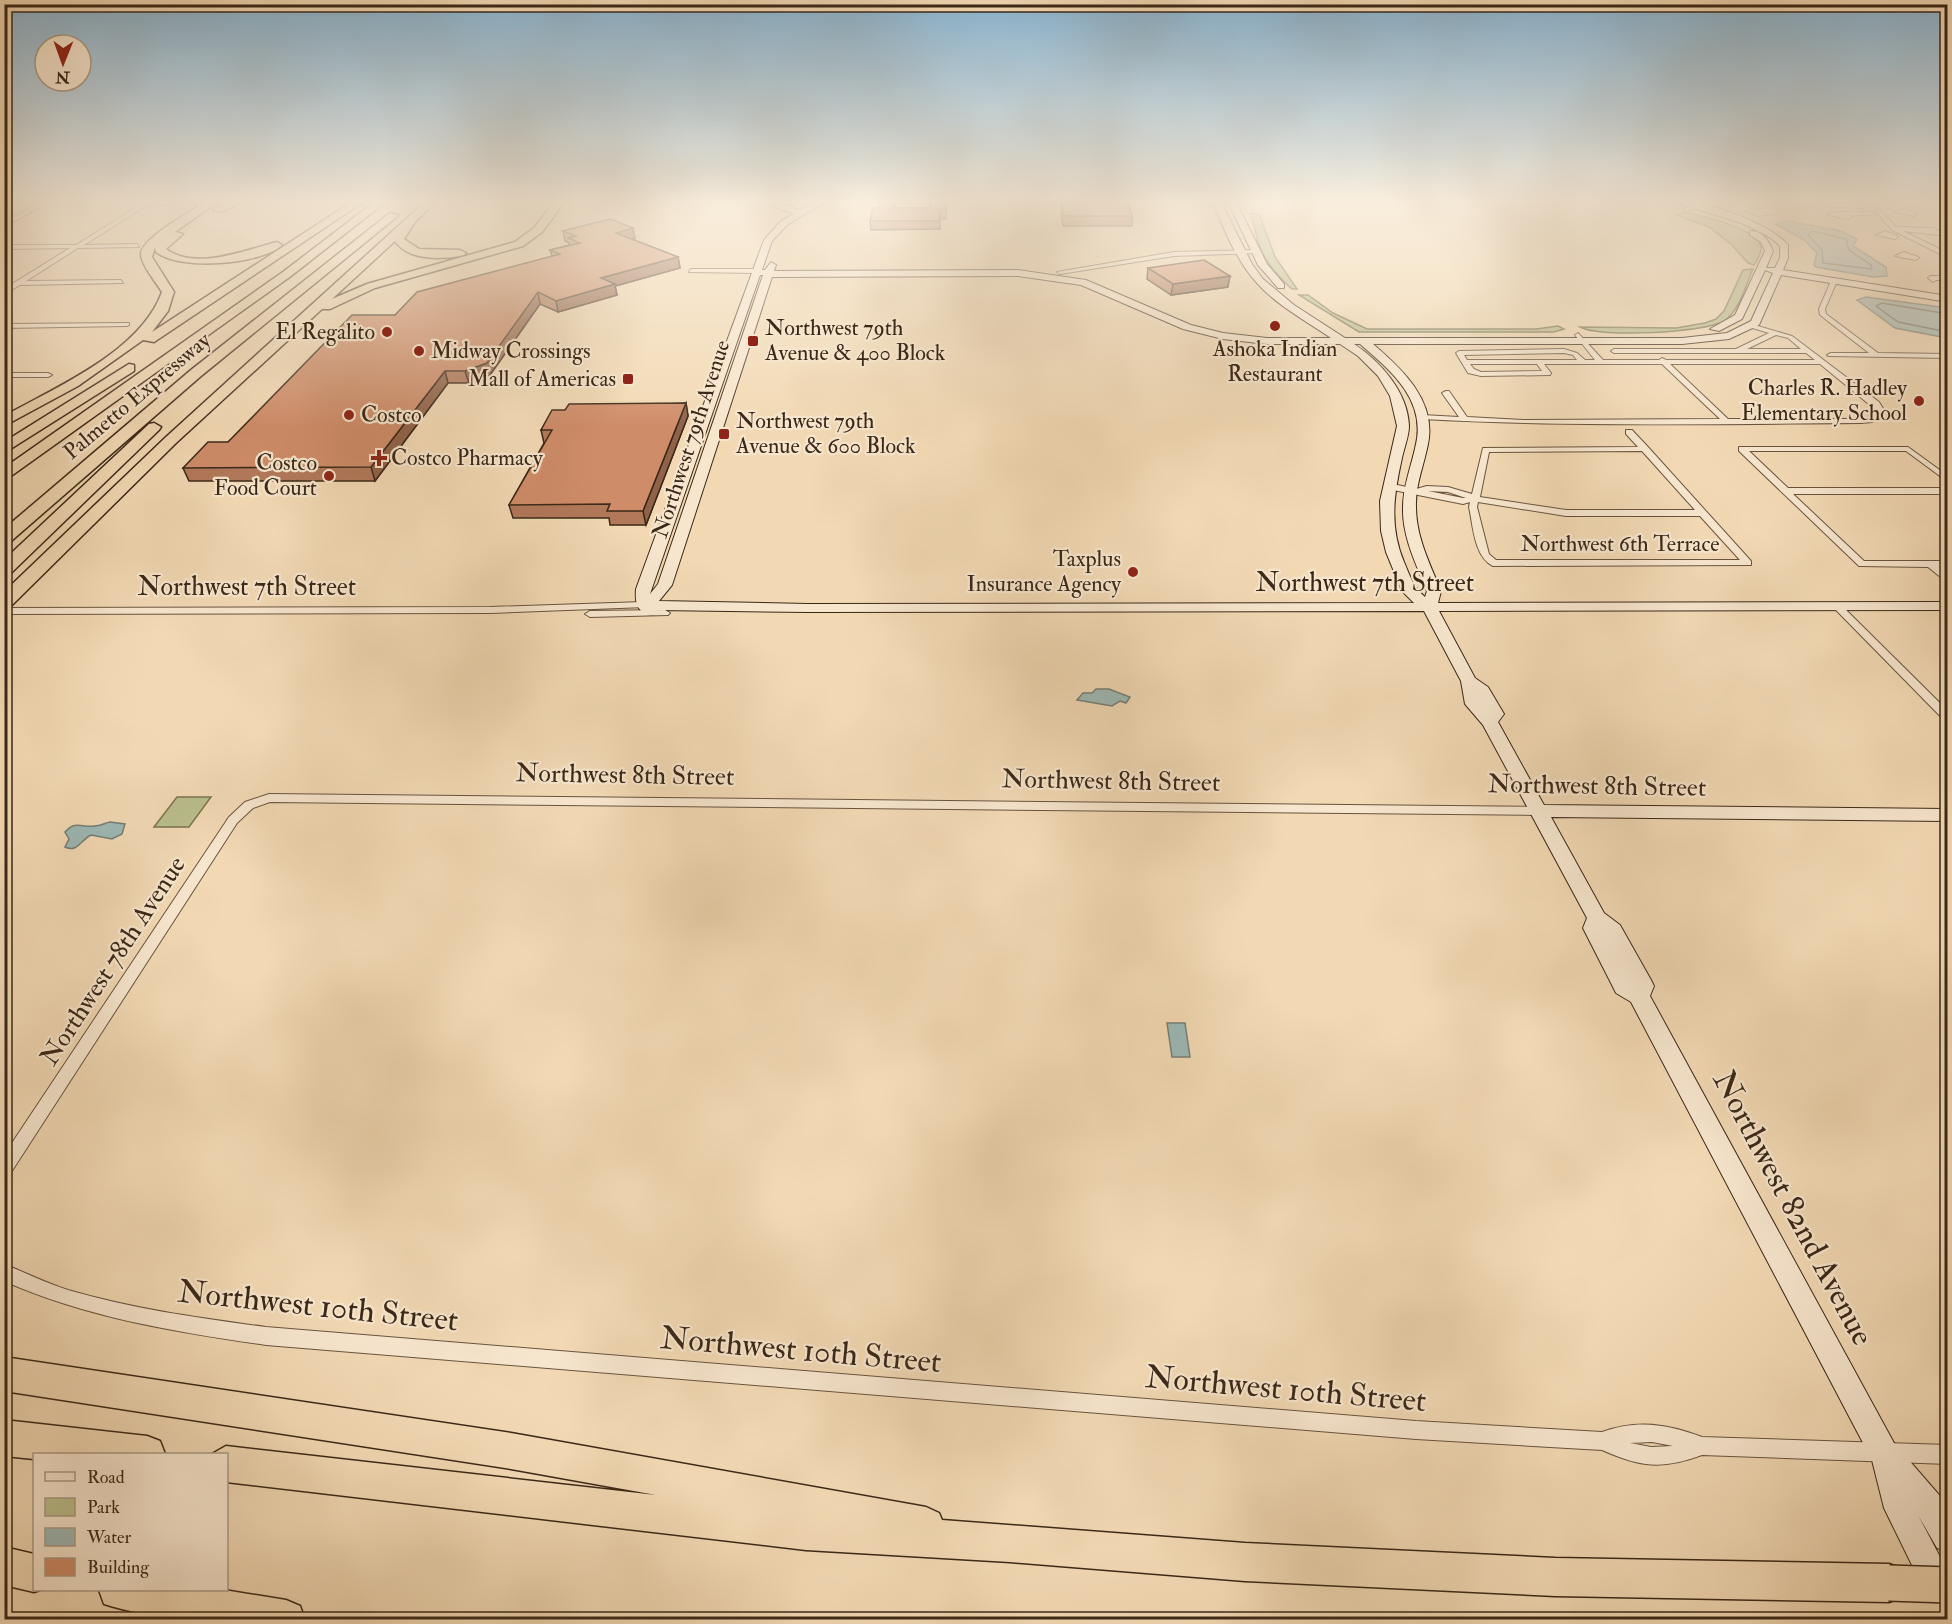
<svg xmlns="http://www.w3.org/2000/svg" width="1952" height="1624" font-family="'IM FELL Double Pica',serif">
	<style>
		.green { fill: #babf8d; stroke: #7a7452; stroke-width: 1.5 }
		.water { fill: #9db9b6; stroke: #767f77; stroke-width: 1.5 }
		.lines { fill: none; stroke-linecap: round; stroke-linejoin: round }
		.shore { stroke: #6c7067; stroke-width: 1.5 }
		.street-casing { stroke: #69543f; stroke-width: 2 }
		.secondary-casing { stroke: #3b2818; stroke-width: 2 }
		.highway-casing { stroke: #3b2818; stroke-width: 3 }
		.street { fill: #f7e6ce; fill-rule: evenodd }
		.secondary { fill: #f7e6ce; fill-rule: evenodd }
		.highway { fill: #f2d9b4; fill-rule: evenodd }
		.highway-bridge-casing { stroke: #3b2818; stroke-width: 38; stroke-linecap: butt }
		.highway-bridge { stroke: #f2d9b4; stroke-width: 35 }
		.wall { fill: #b2785a; stroke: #3b2818; stroke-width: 1.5 }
		.shaded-wall { fill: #91624a; stroke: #3b2818; stroke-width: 1.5 }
		.building { fill: #cf8c69; stroke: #3b2818; stroke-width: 1.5 }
		.poi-dot { fill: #8f2418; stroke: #f7e6ce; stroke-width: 2 }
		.labels { text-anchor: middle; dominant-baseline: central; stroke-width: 4.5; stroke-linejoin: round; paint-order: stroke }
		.far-poi-label { font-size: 22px; fill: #3b2818; stroke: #f7e6ce; text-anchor: start }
		.far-street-label { font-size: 22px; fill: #3b2818; stroke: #f7e6ce }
		.street-label { font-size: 26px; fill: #3b2818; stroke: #f7e6ce }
		.near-street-label { font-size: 32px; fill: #3b2818; stroke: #f7e6ce }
	</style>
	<rect width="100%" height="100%" fill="#f2d9b4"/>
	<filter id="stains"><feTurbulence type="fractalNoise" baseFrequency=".00333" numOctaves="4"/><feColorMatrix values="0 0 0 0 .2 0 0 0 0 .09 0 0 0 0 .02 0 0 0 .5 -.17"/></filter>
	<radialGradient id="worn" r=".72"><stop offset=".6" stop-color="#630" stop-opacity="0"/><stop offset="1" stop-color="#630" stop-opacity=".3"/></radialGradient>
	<path class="green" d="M1684,212C1700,215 1759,229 1761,247C1762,253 1757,260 1754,265L1748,263L1732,245L1709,227L1677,215Z
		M1254,213L1260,216L1275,257L1297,289H1292C1278,277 1264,260 1258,242C1255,231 1255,224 1250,214Z
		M1753,269C1746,284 1739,312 1724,321C1704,333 1599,338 1580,327L1676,328L1705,323L1716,319L1724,311L1743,270Z
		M1299,295H1308L1333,313L1367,329H1536L1558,326L1564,329L1554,332H1359Z
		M177,797H211L189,827H154Z"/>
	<path class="water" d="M1788,221L1841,231L1857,239L1853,246L1886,267L1887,276L1873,277L1816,267L1814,265L1817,253L1804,240L1775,224Z
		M1866,297L1947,308V338L1895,328L1857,300Z
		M1096,689H1109L1130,697L1126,703L1120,701L1112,706L1077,700L1083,693H1092Z
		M110,822L125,824L122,834L112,839L91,835C81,840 77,853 65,847L69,839L65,832C76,820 82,828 94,826C100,826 105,823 110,822Z
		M1167,1023H1185L1190,1057H1172Z"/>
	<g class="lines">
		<path class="shore" d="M1812,231L1846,239L1849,250L1871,265L1872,269L1823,263L1822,250L1808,235Z
			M1948,314L1882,303L1876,306L1898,322L1948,332"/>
		<defs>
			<path id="street" d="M46,200H53L4,227V222Z
				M148,200H153L151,202L193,201L196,203L146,206L84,245L137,244L139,247L78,248L26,281L121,280L123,283L20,285L4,294V289L70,248L4,249V245H76Z
				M1732,200L1867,205L1880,210L1896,227L1935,228L1937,231L1948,232V236L1903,231L1948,253V258L1892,230L1876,212L1864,208L1770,204L1779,211V213L1758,216L1745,211L1769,208L1764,204L1734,203L1686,211L1683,209Z
				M1933,200H1940L1948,204V207Z
				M1902,209L1916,213L1917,214L1914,216L1895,212Z
				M1836,212H1874L1877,214L1849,216L1851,217L1848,219L1828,215Z
				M1885,231L1897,236L1898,237L1895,239L1876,235Z
				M1258,250L1256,253L1174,256L1060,274L1057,272L1174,252Z
				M1904,252L1918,257L1919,258L1916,260L1895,256Z
				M691,269H756L759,271L756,273L689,272Z
				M1931,276H1948V280H1936L1933,282L1928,278Z
				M1834,279L1837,281L1825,309L1826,314L1878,353L1948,354V358L1829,356L1827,355L1831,353H1869L1820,315L1819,309L1831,281Z
				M129,323V325L127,326L4,328V324Z
				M1751,324L1792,336L1879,402L1884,410L1872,422L1861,423C1715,424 1568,427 1422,419L1418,417L1422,415L1459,417L1442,393L1446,391H1449L1467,417L1523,420L1720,419L1662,364H1544L1551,373L1550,375L1481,376L1468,373L1456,353L1459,351L1564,349L1577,353L1585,360H1595L1575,335L1578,333L1603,360H1659L1662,358L1666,360H1815L1806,353H1614L1611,351L1614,349H1736L1769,333L1749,327L1748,326ZM1776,335L1788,338L1801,349H1747ZM1564,353L1573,355L1577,360H1467L1464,355ZM1470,364H1537L1542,371L1481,372L1474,369ZM1670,364H1820L1876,410L1867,418L1861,419H1728Z
				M4,373H48L52,375L48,377H4Z
				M1626,430H1632L1648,447L1751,561V565L1493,566C1474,557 1473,525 1469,507L1470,502L1463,504L1388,489L1384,486L1388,483L1416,489L1427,486L1448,487L1472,494L1483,448L1638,447L1626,434ZM1642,451L1695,510H1566L1480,497L1489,452ZM1428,491L1448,492L1466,498H1463ZM1478,502L1566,516H1700L1740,560H1496L1489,554L1477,507Z
				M1739,447H1908L1948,476V482L1906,451H1749L1788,488H1948V494H1793L1864,561H1948V567H1939L1948,575V583L1928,567L1859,566L1739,451Z
				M643,602L648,605L646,607L490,613L4,614V608L490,607Z
				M1837,603L1840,604L1948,711V721L1944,720L1834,608V604Z
				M665,610L670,613L668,615L590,617L585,614L590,611Z
				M269,794L1539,807L1545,811L1539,815L270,802L253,808L237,823L10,1174L4,1176V1155L229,817L245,802Z
				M4,1264C26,1273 46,1283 68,1290C133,1309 199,1318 266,1327L1416,1421L1602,1432C1637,1419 1668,1424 1702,1437L1948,1445V1464L1702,1455C1662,1470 1640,1467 1602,1450L1416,1439L266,1345C176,1332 88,1318 4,1281ZM1652,1442L1673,1446L1651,1447L1630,1443Z"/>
			<path id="secondary" d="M757,200H768L800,210L819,200H828L787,225L772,241L762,270H765L771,262L776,265L774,271L1018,270L1086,280L1191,325L1223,333L1267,338H1331C1306,321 1276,305 1256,282C1236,260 1223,227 1212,200H1220L1252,264L1263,279L1294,305L1345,338H1682L1727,333L1751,321L1773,273L1765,270L1742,319L1719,331L1710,329L1735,315L1765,251L1761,242L1750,235V231C1762,230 1769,241 1773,251L1766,268H1775L1780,258V246L1771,238L1744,224L1668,200C1701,200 1766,220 1788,245V258L1783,270L1948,296V302L1781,275L1759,325L1729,339L1682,344H1373C1402,369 1437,401 1428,444C1424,465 1415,486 1416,507C1416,537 1430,564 1441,591L1438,603L1948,602V610L1439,611L1475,678L1488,687L1504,714L1498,722L1544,805L1948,809V821L1551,817L1604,913L1620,925L1651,980L1654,986L1650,996L1894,1443L1940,1496L1948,1508V1552L1937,1548L1918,1515L1948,1572V1599L1939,1602L1928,1598L1884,1508L1872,1460L1631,1002L1616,993L1613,987L1583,928L1587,918L1483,725L1465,704L1461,681L1424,611L808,612L657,610L656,614L651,615C636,612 635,602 636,589L764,240L781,221L794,214ZM760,275H763L658,584L650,594ZM1018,276L1081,285L1183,329L1223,339L1267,344H1340L1358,356L1378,376L1390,396L1397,426L1380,501L1381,531L1386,552L1402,591L1414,603L808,604L659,601L672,585L772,277ZM1354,344H1360C1390,370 1426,399 1416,444C1412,465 1403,485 1403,507C1402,536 1416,564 1427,591L1425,597C1413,587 1410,576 1404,562C1389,526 1394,494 1402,458C1404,448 1409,436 1409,426C1408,392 1380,361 1354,344Z
				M1227,200H1235L1267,264L1284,284V288H1278L1258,265Z"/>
			<path id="highway" d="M209,200H220L175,232L183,234L166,249C196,271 245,250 277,242L282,245C260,265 180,271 156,252L155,247L152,257L174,292L168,311L152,332L355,200H366L154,342L143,340L78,386L4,426V416C57,387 141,351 162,292C156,282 142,266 141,255C139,239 195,209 209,200Z
				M232,200H245L222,212L213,210Z
				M377,200H388L291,276L4,481V468L283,272Z
				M427,200H438L415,222L404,239L419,249L460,250L466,253L464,255C443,260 408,261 395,241L332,299L367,284L515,242L534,228L556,200H566L542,232L523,246L375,288L330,309H322L176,443L10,607L4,608V592L166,437Z
				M390,213L399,215L201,376L10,542L4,543V529L191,370Z
				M129,364L134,365V371L4,453V442Z
				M154,423L161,427L159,430L10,574L4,575V560L149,424Z
				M4,1357L511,1433L926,1507L939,1513L942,1520L1245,1543L1555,1558L1889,1564L1903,1569L1908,1583L1903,1597L1889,1602L1555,1596L1245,1581L1010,1562L806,1550L226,1482V1454H212L226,1446L656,1495L511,1469L4,1391Z
				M4,1420L147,1436L160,1441L165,1454H34V1459L4,1456Z
				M4,1547L34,1554V1590H40L34,1592L4,1585Z
				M99,1590H224L286,1600L300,1606L305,1620C240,1620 166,1624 104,1604Z"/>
		</defs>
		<use href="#street" class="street-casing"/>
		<use href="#secondary" class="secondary-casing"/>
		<use href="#highway" class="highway-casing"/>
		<use href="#street" class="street"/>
		<use href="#secondary" class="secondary"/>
		<use href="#highway" class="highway"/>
		<defs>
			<path id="highway-bridge" d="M1889,1583L1948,1585"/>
		</defs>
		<use href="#highway-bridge" class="highway-bridge-casing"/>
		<use href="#highway-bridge" class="highway-bridge"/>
	</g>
	<path class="wall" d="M880,200H896L895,208H930L931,200H947L946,219H940V229L871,230L870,221L879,208Z
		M1070,200H1127L1132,216V226H1063L1061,211V201H1070Z
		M563,231L635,238L632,239L678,257L680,268L615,286L617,295L558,312L540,304L490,375L469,383H448L375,481H189L183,468L228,442L395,315L552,256L550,250L569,245V243L565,241Z
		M1148,268L1228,287L1171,295L1147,279Z
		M686,403L688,416L646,525H610L609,518H513L509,505L544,443L541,430L565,410Z"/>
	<path class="shaded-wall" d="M633,228L635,238L618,243L616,233Z
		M678,257L680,268L615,286L617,295L558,312L556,301L601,278Z
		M1230,276L1228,287L1171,295L1173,284Z
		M538,292L540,304L490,375L469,383L465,371Z
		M445,371L448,383L375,481L371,467Z
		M686,403L688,416L646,525L643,511Z"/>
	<path class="building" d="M880,200H894L893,208H930L931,200H947L946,210H940L939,221H870L873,208H879Z
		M1072,200H1127L1132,216H1064L1061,201H1073Z
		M610,219L633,228L616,233L678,257L601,278L615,284L556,301L538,292L487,363L465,371H445L371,467L183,468L208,442H228L352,315H395L417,292L560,254L550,250L580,243L568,238L576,236L563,231Z
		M1204,260L1230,276L1173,284L1148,268Z
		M686,403L643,511H607L610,504L509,505L552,430H541L552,410H565L569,404Z"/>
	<linearGradient id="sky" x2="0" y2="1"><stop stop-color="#8ab6d4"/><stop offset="0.47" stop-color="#f9eedd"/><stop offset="1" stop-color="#f9eedd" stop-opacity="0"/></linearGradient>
	<rect width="1952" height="427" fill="url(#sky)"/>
	<g class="poi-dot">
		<circle cx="1275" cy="326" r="6"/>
		<circle cx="387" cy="332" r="6"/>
		<rect x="747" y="335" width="12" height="12" rx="3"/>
		<circle cx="419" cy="351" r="6"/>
		<rect x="622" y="373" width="12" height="12" rx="3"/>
		<circle cx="1919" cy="401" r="6"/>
		<circle cx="349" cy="415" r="6"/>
		<rect x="718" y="428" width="12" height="12" rx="3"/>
		<path d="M376 449h6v6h6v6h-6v6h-6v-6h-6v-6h6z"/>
		<circle cx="329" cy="476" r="6"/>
		<circle cx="1133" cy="572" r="6"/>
	</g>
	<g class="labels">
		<g class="far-poi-label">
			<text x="765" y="328">Northwest 79th<tspan x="765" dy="25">Avenue &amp; 400 Block</tspan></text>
			<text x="375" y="332" text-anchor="end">El Regalito</text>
			<text x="1275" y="349" text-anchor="middle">Ashoka Indian<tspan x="1275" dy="25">Restaurant</tspan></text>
			<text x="431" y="351">Midway Crossings</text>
			<text x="616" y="379" text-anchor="end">Mall of Americas</text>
			<text x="1907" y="388" text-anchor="end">Charles R. Hadley<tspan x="1907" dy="25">Elementary School</tspan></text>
			<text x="361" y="415">Costco</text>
			<text x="736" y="421">Northwest 79th<tspan x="736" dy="25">Avenue &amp; 600 Block</tspan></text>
			<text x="391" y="458">Costco Pharmacy</text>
			<text x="317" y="463" text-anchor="end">Costco<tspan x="317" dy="25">Food Court</tspan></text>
			<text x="1121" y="559" text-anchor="end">Taxplus<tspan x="1121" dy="25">Insurance Agency</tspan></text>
		</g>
		<g class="far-street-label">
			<text transform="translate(137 396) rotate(-40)">Palmetto Expressway</text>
			<text transform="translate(691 439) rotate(-72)">Northwest 79th Avenue</text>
			<text x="1620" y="544">Northwest 6th Terrace</text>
		</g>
		<g class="street-label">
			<text x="1365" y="583">Northwest 7th Street</text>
			<text x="247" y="587">Northwest 7th Street</text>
			<text transform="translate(625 775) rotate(1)">Northwest 8th Street</text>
			<text transform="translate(1111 781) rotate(1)">Northwest 8th Street</text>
			<text transform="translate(1597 786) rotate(1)">Northwest 8th Street</text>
			<text transform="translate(113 961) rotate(-57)">Northwest 78th Avenue</text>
		</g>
		<g class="near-street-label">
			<text transform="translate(1793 1208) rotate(62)">Northwest 82nd Avenue</text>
			<text transform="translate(318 1306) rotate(6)">Northwest 10th Street</text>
			<text transform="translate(801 1350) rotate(5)">Northwest 10th Street</text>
			<text transform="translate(1286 1389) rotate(5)">Northwest 10th Street</text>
		</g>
	</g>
	<rect width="1952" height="1624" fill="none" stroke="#f2d9b4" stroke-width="24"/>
	<rect x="6" y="6" width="1940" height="1612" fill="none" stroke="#3b2818" stroke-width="3"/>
	<rect x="12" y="12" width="1928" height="1600" fill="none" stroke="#3b2818" stroke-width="1.5"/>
	<rect x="33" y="1453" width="195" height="138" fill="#f7e6ce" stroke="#ac9a85" stroke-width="1.5"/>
	<rect x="45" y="1472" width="30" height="9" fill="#f7e6ce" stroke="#ac9a85" stroke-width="1.5"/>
	<text x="87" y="1483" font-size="18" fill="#3b2818">Road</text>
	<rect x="45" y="1498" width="30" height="18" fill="#babf8d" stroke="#ac9a85" stroke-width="1.5"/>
	<text x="87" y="1513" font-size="18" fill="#3b2818">Park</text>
	<rect x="45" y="1528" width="30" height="18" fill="#9db9b6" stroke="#ac9a85" stroke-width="1.5"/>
	<text x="87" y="1543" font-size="18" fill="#3b2818">Water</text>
	<rect x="45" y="1558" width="30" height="18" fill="#cf8c69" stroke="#ac9a85" stroke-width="1.5"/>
	<text x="87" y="1573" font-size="18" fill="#3b2818">Building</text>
	<g transform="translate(63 63) rotate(181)"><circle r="28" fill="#f7e6ce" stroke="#ac9a85" stroke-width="1.5"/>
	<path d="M0-4.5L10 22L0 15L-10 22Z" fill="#8f2418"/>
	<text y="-9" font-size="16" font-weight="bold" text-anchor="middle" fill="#3b2818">N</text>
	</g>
	<rect width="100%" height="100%" filter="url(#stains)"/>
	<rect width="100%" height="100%" fill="url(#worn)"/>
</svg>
